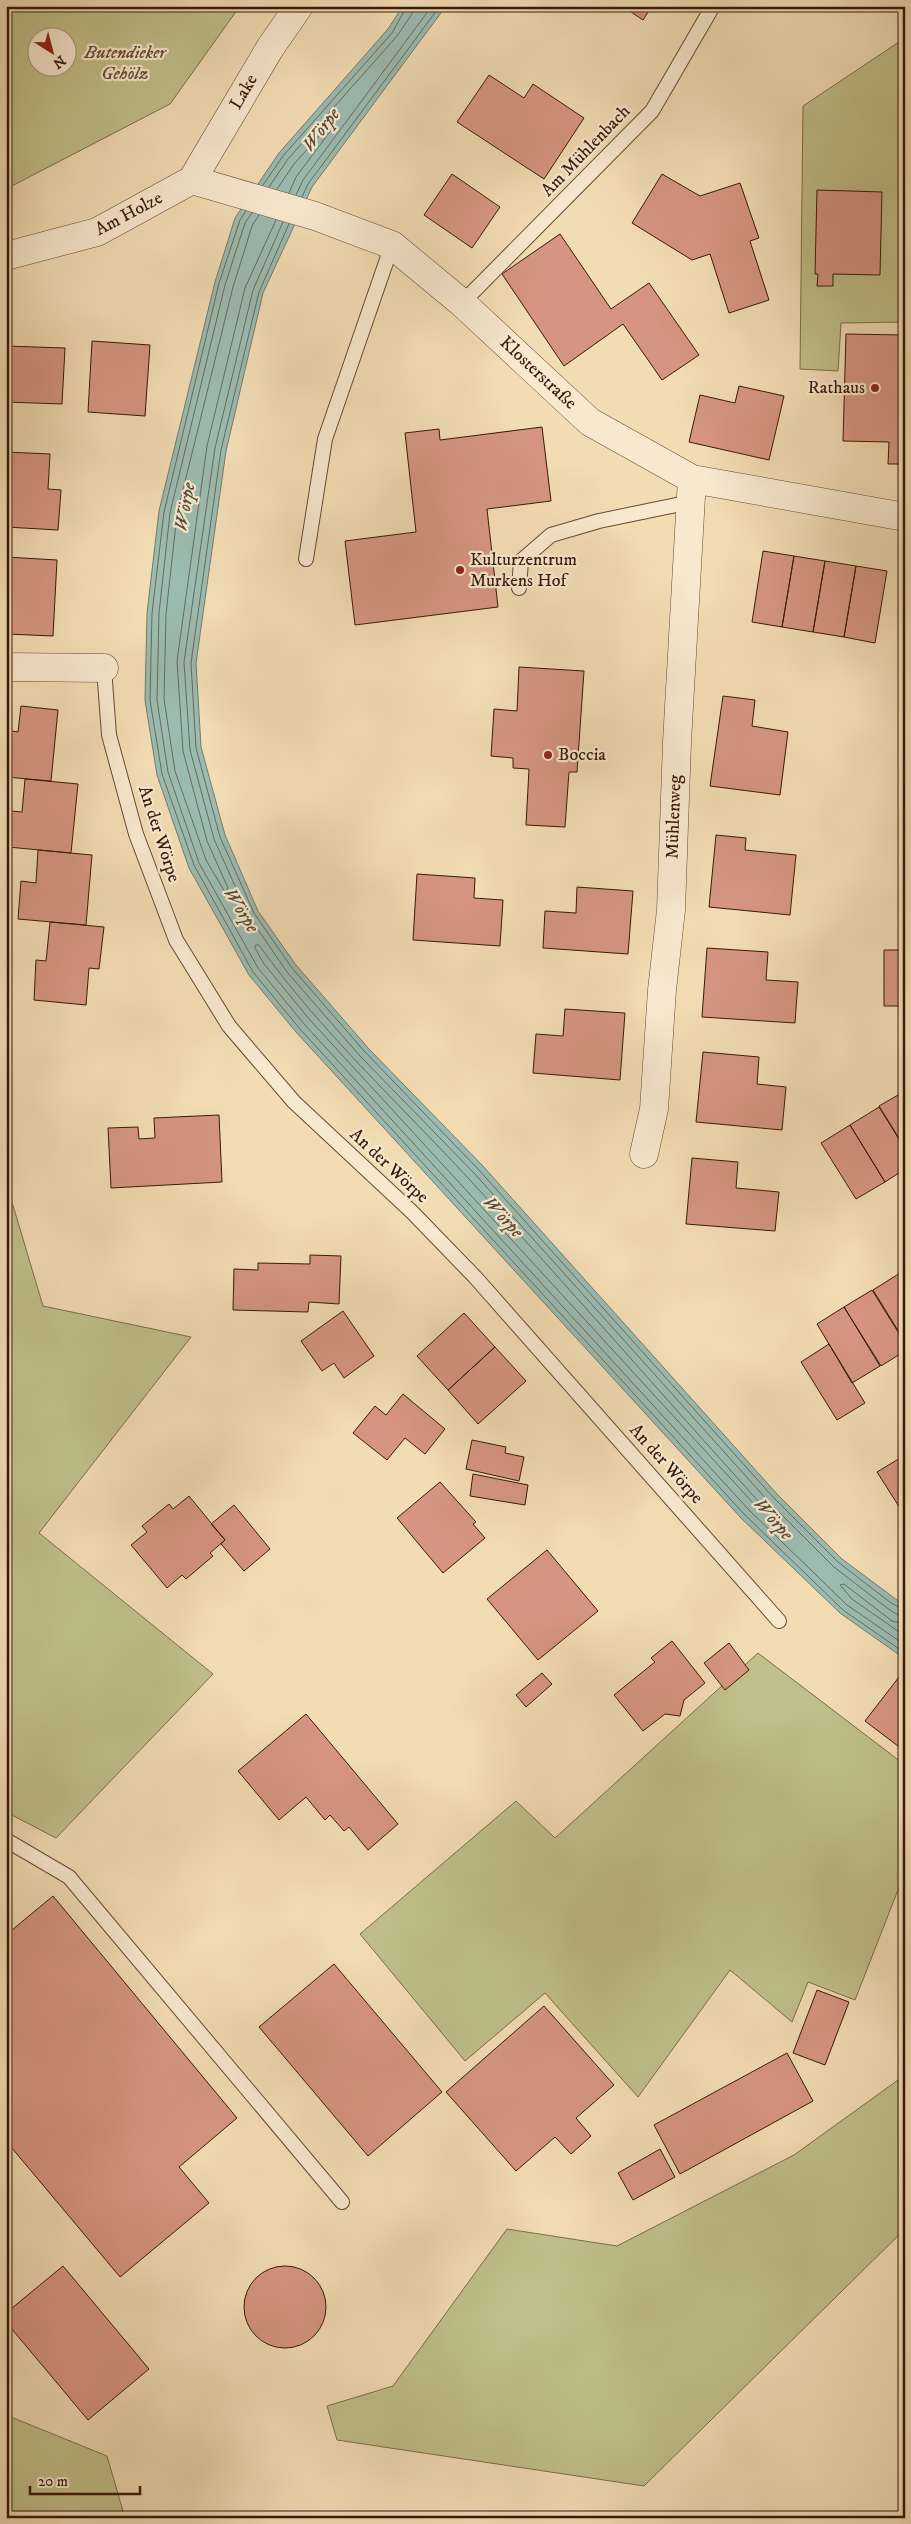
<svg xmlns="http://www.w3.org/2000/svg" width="911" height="2524" font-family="'IM FELL DW Pica',serif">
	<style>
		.green { fill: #c0bf89; stroke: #7c6c4a; fill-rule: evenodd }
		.water { fill: #9bbbb0; stroke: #737a6e }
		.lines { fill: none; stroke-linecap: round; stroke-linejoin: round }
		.shore { stroke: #696a5d; stroke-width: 1 }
		.building { fill: #d69582; stroke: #37190a }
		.lane-casing { stroke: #664a34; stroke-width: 16 }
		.street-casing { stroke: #664a34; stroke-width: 29 }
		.lane { stroke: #f7e8ce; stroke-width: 14 }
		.street { stroke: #f7e8ce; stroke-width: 28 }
		.poi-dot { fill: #8f2418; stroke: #f7e8ce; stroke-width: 2 }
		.labels { text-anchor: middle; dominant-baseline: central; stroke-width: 4.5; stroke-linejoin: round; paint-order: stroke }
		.park-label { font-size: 18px; font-style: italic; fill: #604b30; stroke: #f7e8ce }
		.street-label { font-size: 18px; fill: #37190a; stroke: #f7e8ce }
		.poi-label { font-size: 18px; fill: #37190a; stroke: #f7e8ce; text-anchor: start }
		.water-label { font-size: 19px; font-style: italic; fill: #554a3c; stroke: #f7e8ce }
	</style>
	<rect width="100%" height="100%" fill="#f2dcb4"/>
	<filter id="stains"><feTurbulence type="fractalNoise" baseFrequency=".004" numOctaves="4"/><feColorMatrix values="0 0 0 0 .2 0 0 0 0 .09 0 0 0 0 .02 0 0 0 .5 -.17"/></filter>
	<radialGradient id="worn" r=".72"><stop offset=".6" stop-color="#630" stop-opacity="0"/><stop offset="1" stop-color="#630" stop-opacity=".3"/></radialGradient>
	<path class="green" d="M6,6H240L170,104L6,189ZM38,38H68V68H38Z
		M905,38V322L841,323L838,371L800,369L803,106Z
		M6,1182L43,1306L191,1337L39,1533L213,1674L56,1838L6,1812Z
		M758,1653L905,1765V1872L855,2000L808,1982L792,2022L730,1970L638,2097L545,1993L465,2061L360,1934L516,1801L555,1838Z
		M905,2075V2229L644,2486L337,2440L327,2406L393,2386L507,2229L617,2246L794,2155Z
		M6,2415L107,2456L125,2518H6Z"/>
	<path class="water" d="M403,6H446L312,187L263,293L226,451L196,663L201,747L225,835L258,911L296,965L369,1049L482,1165L777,1494L842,1559L905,1606V1659L840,1613L741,1518L296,1032L249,975L189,868L157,775L145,700L147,613L159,511L215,282L235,218L279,153L388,29Z"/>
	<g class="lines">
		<path class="shore" d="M263,185L283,156L392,33L407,6
			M269,187L288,159L397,36L412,14L414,6
			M277,189L294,164L328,126L331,125L332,129L296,177L289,193
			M296,195L303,180L432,6
			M302,197L308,184L440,6
			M246,211L240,220L219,283L164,512L152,613L150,700L162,774L194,865L253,972L300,1029L744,1514L843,1610L905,1653
			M252,213L245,223L225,285L170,513L159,613L157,700L168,772L199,863L258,968L305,1025L749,1510L847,1605L905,1645
			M259,215L252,226L233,287L177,514L166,614L164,699L175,771L206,860L225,892L228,888L207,841L183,751L177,661L207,446L245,288L276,220
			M283,222L253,290L215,448L184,662L190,750L214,839L248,915L287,972L360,1056L474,1173L769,1502L834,1567L887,1608L898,1615L905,1616
			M289,224L259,292L221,450L191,663L196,748L220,837L254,913L292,968L365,1052L478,1169L773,1497L838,1562L891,1603L905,1610
			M256,945H259C320,1031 398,1102 469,1179C567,1285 662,1395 759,1502V1506L754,1504L310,1020L264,964L255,948Z
			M905,1624L892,1621L844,1584L840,1585L852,1599L905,1636"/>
	</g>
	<path class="building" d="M622,6H652L643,20Z
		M489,75L524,98L533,84L584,118L544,179L457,122Z
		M452,174L500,207L472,248L424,215Z
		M662,174L700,196L740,183L759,238L750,241L769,300L729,313L710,254L692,260L632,223Z
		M817,190L882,192L880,275L833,274V286H817L818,274H815Z
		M560,234L611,309L649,283L699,355L662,380L623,324L564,366L502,274Z
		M846,334L905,335V464H888L889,442L843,441Z
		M92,341L150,345L145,416L88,412Z
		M6,346L65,348L62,404L6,402Z
		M739,386L784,396L769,460L689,442L700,395L735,403Z
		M542,427L551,501L487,509L498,607L355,625L345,541L416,532L405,433L439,429L440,440Z
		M6,452L50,454L48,489L61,490L58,530L6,527Z
		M763,551L794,556L782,627L752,622Z
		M794,556L825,561L813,632L782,627Z
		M6,557L57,560L53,636L6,634Z
		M825,561L856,566L844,637L813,632Z
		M856,566L887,571L875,643L844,637Z
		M519,667L584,671L577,772H569L565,827L526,825L529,769L513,768V758L491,756L494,709L517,711Z
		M723,696L755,700L752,726L788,732L780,795L710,786Z
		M21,706L58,710L51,781L6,777V730L18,732Z
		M25,779L78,784L71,853L8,847L11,811L22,812Z
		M716,835L746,838L745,850L796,855L790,915L709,907Z
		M38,850L92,855L86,925L18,919L21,881L36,883Z
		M417,874L475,878L474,898L503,900L500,946L413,940Z
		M577,887L633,891L628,954L543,948L545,911L576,913Z
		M50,922L104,927L99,969L89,968L86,1005L34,1000L36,960L46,961Z
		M707,948L768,952L766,980L798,982L795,1023L702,1017Z
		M884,950H905V1006H884Z
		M565,1009L625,1013L620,1080L533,1073L536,1034L563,1036Z
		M703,1052L759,1057L757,1084L786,1087L782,1130L696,1122Z
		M905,1091V1148L879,1106Z
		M879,1107L905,1149V1169L885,1182L850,1125Z
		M219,1115L222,1182L111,1188L108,1128L138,1127L139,1139L155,1138L154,1118Z
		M850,1125L885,1182L856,1199L821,1143Z
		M692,1158L738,1162L736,1188L779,1192L775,1231L686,1224Z
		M310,1255L341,1256L339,1304L309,1302L308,1312L233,1310L234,1269L258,1270V1263L310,1264Z
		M900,1273L905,1280V1342L873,1290Z
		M872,1290L905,1343V1351L881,1366L844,1307Z
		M844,1307L880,1366L852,1383L817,1324Z
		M343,1311L374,1356L344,1378L334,1363L322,1371L301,1341Z
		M464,1313L495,1347L448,1390L417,1356Z
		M829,1344L865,1403L837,1420L801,1362Z
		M495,1347L526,1381L478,1424L448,1390Z
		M403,1394L445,1429L425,1454L405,1438L387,1460L353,1433L375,1406L386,1415Z
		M472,1440L506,1447L505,1453L524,1457L519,1481L466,1469Z
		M902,1457L905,1462V1516L877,1472Z
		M473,1474L528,1485L525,1505L470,1496Z
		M440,1482L476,1522L473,1524L485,1538L443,1573L397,1518Z
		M189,1496L225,1540L210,1553L213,1556L186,1579L182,1575L167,1588L131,1545L147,1532L142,1526L169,1504L173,1509Z
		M234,1505L270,1549L244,1571L221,1544L225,1540L211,1524Z
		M547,1550L598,1611L538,1660L487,1599Z
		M672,1641L705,1683L684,1700L680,1716L665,1714L643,1731L614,1695L655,1662L651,1658Z
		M729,1643L749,1670L725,1690L704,1663Z
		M542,1673L552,1684L526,1707L516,1695Z
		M899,1677L905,1681V1740L898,1746L865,1721Z
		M306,1714L398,1824L368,1850L349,1827L344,1831L330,1815L325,1820L306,1797L279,1820L238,1771Z
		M53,1896L237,2118L179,2167L209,2203L120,2277L6,2141V1935Z
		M334,1964L442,2092L368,2156L259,2027Z
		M817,1990L849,2002L825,2065L793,2053Z
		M544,2006L614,2085L576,2118L591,2136L571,2154L555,2137L516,2171L446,2092Z
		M787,2053L813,2101L680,2174L654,2125Z
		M660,2149L675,2177L633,2200L618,2173Z
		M244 2307a41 41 0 1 1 82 0a41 41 0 1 1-82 0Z
		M63,2266L149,2369L88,2420L6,2322V2313Z"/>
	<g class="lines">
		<defs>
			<path id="lane" d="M462,303L652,111L713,6
				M306,559L325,439L392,245
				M519,588L521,561L551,535L599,521L691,502
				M104,668L109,735L136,834L176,940L229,1026L294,1102L412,1212L475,1277L779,1621
				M6,1840L69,1877L342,2202"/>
			<path id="street" d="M192,180L315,216L392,245L462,303L590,422L692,479L905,517
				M192,180L270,48L299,6
				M6,256L97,232L192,180
				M6,667L104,668
				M644,1154L654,1109L662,990L671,910L677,742L692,479"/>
		</defs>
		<use href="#lane" class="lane-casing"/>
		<use href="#street" class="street-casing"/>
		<use href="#lane" class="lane"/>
		<use href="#street" class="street"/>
	</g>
	<g class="poi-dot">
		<circle cx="875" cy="388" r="5"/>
		<circle cx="460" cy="570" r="5"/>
		<circle cx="548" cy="755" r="5"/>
	</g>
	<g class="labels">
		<g class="park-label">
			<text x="125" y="53">Butendieker<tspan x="125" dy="21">Gehölz</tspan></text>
		</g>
		<g class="street-label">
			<text transform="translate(244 92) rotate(-60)">Lake</text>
			<text transform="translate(586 151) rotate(-46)">Am Mühlenbach</text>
			<text transform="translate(129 214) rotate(-28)">Am Holze</text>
			<text transform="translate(538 373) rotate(43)">Klosterstraße</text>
			<text transform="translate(674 817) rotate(-88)">Mühlenweg</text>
			<text transform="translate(159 834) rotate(72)">An der Wörpe</text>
			<text transform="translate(389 1166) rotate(43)">An der Wörpe</text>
			<text transform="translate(666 1464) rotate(48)">An der Wörpe</text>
		</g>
		<g class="poi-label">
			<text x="865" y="388" text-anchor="end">Rathaus</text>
			<text x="470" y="560">Kulturzentrum<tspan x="470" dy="21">Murkens Hof</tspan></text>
			<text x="558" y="755">Boccia</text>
		</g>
		<g class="water-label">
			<text transform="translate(321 130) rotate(-53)">Wörpe</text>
			<text transform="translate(185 507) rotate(-80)">Wörpe</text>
			<text transform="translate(241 910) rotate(58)">Wörpe</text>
			<text transform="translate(503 1217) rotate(47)">Wörpe</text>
			<text transform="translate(773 1519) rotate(49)">Wörpe</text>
		</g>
	</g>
	<rect width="911" height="2524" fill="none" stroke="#f2dcb4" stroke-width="25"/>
	<rect x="8" y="8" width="896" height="2509" fill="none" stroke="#37190a" stroke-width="2.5"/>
	<rect x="12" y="12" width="886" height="2499" fill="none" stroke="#37190a"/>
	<g transform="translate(52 52) rotate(144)"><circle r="24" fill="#f7e8ce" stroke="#aa9580"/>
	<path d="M0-4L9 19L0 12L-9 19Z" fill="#8f2418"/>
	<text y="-8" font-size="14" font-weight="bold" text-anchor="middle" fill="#37190a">N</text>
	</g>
	<path d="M30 2486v8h110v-8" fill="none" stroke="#37190a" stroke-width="2.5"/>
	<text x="38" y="2486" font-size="15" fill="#37190a" stroke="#f7e8ce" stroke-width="4" paint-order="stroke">20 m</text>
	<rect width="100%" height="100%" filter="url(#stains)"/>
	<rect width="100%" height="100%" fill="url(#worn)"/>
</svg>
